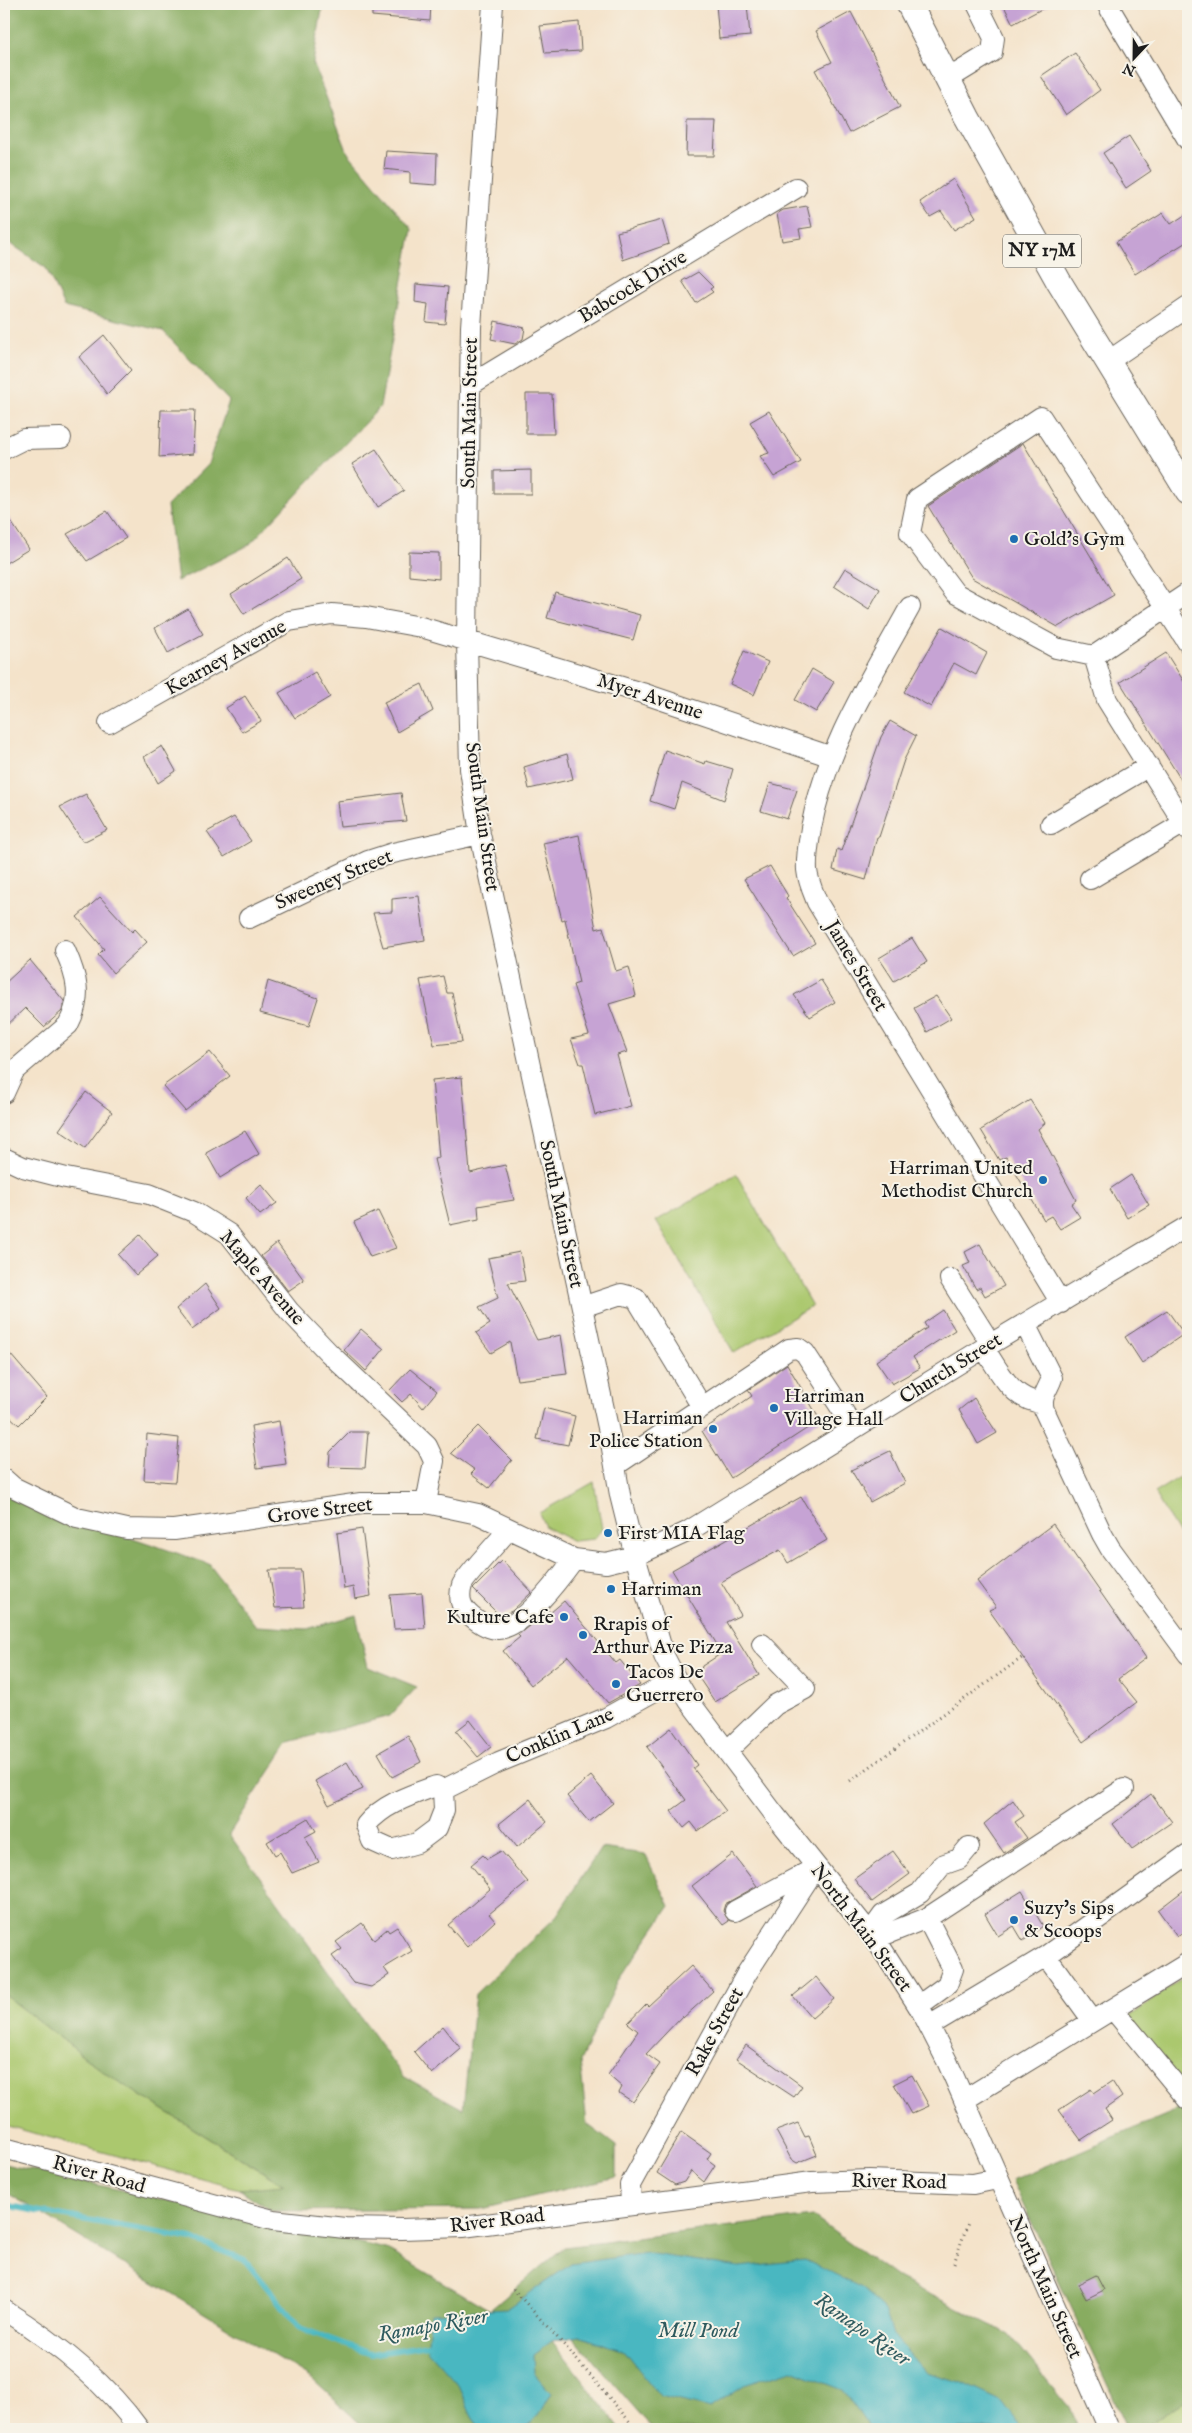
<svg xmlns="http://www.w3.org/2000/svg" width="1192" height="2433" font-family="'IM FELL English',serif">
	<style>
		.green { fill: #abc86e; stroke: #647245 }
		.forest { fill: #88ac61; stroke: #52643e }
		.water { fill: #49b7c1; stroke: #326a6e }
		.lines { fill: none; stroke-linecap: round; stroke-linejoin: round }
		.stream { stroke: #49b7c1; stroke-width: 6 }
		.building { fill: #c6a3d4 }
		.minor-casing { stroke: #686259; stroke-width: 22 }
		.major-casing { stroke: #686259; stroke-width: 27 }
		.path { stroke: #686259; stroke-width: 3; stroke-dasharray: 1 4; stroke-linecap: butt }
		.minor { stroke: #fff; stroke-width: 20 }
		.major { stroke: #fff; stroke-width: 25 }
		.poi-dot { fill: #1f6fb2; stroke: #f7f3e8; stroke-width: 2 }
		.labels { text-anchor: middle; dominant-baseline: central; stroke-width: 4; stroke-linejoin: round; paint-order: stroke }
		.shield { fill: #f7f3e8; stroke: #5e5c59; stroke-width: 1 }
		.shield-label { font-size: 19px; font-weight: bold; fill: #1c1c1c }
		.street-label { font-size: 20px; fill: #1c1c1c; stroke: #f7f3e8 }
		.poi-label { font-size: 20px; fill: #1c1c1c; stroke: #f7f3e8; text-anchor: start }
		.water-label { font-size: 21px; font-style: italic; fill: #2e5a5e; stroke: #f7f3e8 }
	</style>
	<rect width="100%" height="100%" fill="#f7f3e8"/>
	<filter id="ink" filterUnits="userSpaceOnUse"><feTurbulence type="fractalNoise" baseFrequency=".02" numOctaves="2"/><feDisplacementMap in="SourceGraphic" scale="10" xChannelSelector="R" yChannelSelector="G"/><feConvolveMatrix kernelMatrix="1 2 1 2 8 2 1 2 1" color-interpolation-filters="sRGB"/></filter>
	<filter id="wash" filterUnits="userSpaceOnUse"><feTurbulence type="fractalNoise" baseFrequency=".0096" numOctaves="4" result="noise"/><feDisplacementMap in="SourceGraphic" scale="20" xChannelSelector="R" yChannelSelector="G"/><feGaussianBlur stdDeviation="1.12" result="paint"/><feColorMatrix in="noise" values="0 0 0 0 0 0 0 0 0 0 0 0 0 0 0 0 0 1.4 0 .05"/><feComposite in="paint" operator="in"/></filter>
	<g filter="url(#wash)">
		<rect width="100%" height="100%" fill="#f4e3ca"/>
		<path class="green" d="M736,1174L812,1306L734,1353L656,1221Z
			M1188,1472V1549L1154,1493Z
			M594,1482L602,1529L594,1539L573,1541L545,1527L539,1513Z
			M1188,1974V2111L1129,2017Z
			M4,1994L108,2075L285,2186L239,2189L4,2125Z
			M1188,2398V2429H1142Z"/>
		<path class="forest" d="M4,4H323L313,63L348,153L412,229L380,407L249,545L177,581L167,506L208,464L229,401L163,331L64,307L46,268L4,239Z
			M4,1494L209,1564L256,1626L307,1629L356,1615L368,1667L417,1687L390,1716L289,1742L229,1834L403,2076L463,2109L475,1994L555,1918L601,1848L645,1854L670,1906L619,1979L580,2061L587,2124L616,2146V2177L481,2209L272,2211L239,2189L284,2185L108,2075L4,1994Z
			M1185,2107L1188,2111V2398L1142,2429H1128L1012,2180Z
			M4,2164L386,2249L490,2310L564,2247L812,2216L896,2277L1010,2335L1069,2407L1079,2429H653L573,2337L552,2341L621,2429H366L312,2379L4,2191Z"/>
		<path class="water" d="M646,2253L739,2267L805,2260L862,2288L885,2310L893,2335L925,2372L960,2382L1001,2401L1022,2429H870L843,2390L792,2370L744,2385L710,2408L660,2396L624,2351L579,2336L552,2341L533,2355L534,2373L551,2393C545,2402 537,2420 528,2426C515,2433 488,2431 476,2425L458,2385L427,2350L431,2313L507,2309L571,2264Z"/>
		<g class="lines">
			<path class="stream" d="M4,2205L192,2239L245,2260L300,2328L371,2354L434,2344"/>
		</g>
		<g id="blocks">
			<path class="building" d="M372,4H431L430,21L372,16Z
				M716,4H747L750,36L719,39Z
				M1003,4H1051L1013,24Z
				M851,12L900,107L849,133L815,70L832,62L816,31Z
				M579,22L581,51L545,53L540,26Z
				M1075,53L1100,90L1066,115L1041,76Z
				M687,121H716L714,156H686Z
				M1129,136L1151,171L1126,188L1103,153Z
				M386,151L437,154L436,185L410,183V172L384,169Z
				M953,179L976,217L954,230L941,211L930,217L920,202Z
				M807,206L812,227L799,229L801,238L782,241L777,214L783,210Z
				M1163,213L1171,224L1188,213V241L1135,274L1116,242Z
				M662,220L669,244L623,260L617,232Z
				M698,272L713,287L710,289L713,292L696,303L682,281Z
				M416,284L448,287L445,324L426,322L428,304L415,302Z
				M495,321L525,328L523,339L515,344L491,339Z
				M104,335L131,370L107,394L79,357Z
				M526,394H552L554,434H526Z
				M161,410H195L193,454L159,457Z
				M769,411L801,462L774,477L760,456L769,453L750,422Z
				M1023,443L1114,595L1058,627L972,578L928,506Z
				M376,449L404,491L378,507L352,464Z
				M531,470V494H494V471Z
				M4,511L29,549L4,564Z
				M107,511L126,538L87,561L67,534Z
				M409,552L439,553V579L409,576Z
				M288,558L301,579L244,614L231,594Z
				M845,568L880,589L869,609L834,586Z
				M555,592L640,615L633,640L547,618Z
				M188,609L203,634L168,653L155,628Z
				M942,627L987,653L976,675L954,663L931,707L904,692Z
				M744,651L768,662L754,695L730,684Z
				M1166,653L1188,688V791L1120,682Z
				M812,669L834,682L816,712L795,700Z
				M315,672L330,697L295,718L279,693Z
				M422,684L433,711L397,732L384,702Z
				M245,696L261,721L242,732L226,708Z
				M890,721L916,736L904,760L879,837H877L866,880L833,870L837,849L841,851L881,737Z
				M162,746L176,771L158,783L144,757Z
				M665,750L705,764L706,761L733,769L724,800L682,783L674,809L650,801Z
				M567,754L573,779L529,789L524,767Z
				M770,783L797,790L787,819L761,811Z
				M401,793L406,821L340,827L337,801Z
				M86,794L107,830L83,842L60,807Z
				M234,817L251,841L224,857L207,832Z
				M579,835L596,929L603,927L616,971L629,967L636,996L609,1004L627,1052L617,1055L631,1106L595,1115L583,1064H580L571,1039L589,1035L573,985L579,983L565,919L562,920L543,843Z
				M770,866L788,896L786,898L815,943L793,956L744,879Z
				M419,896L425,940L383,947L373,913L392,912V899Z
				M100,897L132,932L135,929L147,942L113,973L98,955L104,949L77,917Z
				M912,938L927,962L894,981L879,958Z
				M30,960L64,1001L62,1011L44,1027L25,1008L4,1028V984Z
				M443,976L447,993H452L462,1042L434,1045L420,980Z
				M821,980L835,1002L810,1017L794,995Z
				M268,981L318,998L309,1026L260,1013Z
				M936,996L951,1018L927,1032L914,1008Z
				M210,1052L230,1076L185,1111L163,1086Z
				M462,1077L470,1173L505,1165L514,1200L478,1206L479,1219L450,1225L434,1159L439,1158L432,1080Z
				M86,1092L112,1112L85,1148L59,1130Z
				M1030,1100L1045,1123L1038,1129L1076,1200L1071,1204L1080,1217L1060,1229L1051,1216L1044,1220L1006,1157L999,1160L981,1130Z
				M245,1131L259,1154L220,1178L206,1153Z
				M1131,1175L1149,1205L1127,1218L1110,1189Z
				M261,1184L277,1203L260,1215L246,1198Z
				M378,1211L396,1248L370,1257L354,1222Z
				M140,1235L158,1256L136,1275L118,1255Z
				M277,1243L304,1280L288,1291L261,1256Z
				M980,1244L1004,1286L985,1296L980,1287L976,1289L963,1266L970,1263L965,1252Z
				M520,1252L525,1281L508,1283L537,1340L561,1335L567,1374L517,1380L510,1342L491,1353L476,1333L490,1324L479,1307L498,1298L488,1258Z
				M205,1284L221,1308L192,1330L176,1309Z
				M943,1310L955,1330L913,1357L920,1368L892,1384L876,1361L927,1328L924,1323Z
				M1167,1310L1184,1334L1142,1363L1125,1337Z
				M361,1329L384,1349L366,1371L344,1350Z
				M4,1347L47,1397L19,1425L4,1411Z
				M787,1364L820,1420L731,1478L702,1431L752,1396L748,1390Z
				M410,1369L437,1391L423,1408L411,1394L402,1402L390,1390Z
				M974,1398L997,1433L978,1444L959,1410Z
				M544,1408L575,1416L568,1445L537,1439Z
				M279,1421L286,1464L257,1468L251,1426Z
				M478,1426L512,1460L489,1488L471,1474L475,1470L451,1453Z
				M350,1432H368L365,1468L329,1467L330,1452Z
				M147,1434L179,1438L175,1482L144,1480Z
				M890,1451L905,1483L870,1502L851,1470Z
				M801,1497L827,1540L788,1563L780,1550L721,1582L741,1615L726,1622L759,1675L715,1702L699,1678L702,1666L722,1653L672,1570Z
				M1053,1524L1146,1658L1118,1679L1137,1702L1083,1742L989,1610L996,1607L977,1581Z
				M362,1529L371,1596L355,1599L353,1587L344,1589L337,1533Z
				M502,1560L532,1592L512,1611L500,1616L473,1589Z
				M269,1570H301L304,1607L275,1608Z
				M422,1593L425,1628L394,1629L390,1595Z
				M564,1601L616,1663L620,1660L640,1685L608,1703L568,1656L531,1685L503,1651L520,1637L518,1635L548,1610L550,1613Z
				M470,1720L491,1747L478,1757L456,1731Z
				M671,1728L697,1765L693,1768L726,1811L698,1831L691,1822L684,1828L671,1811L686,1800L647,1747Z
				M408,1736L421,1762L392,1777L378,1753Z
				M347,1762L363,1789L329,1805L315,1781Z
				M591,1776L613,1803L589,1822L567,1796Z
				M1151,1794L1172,1822L1132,1849L1113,1824Z
				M530,1799L547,1822L517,1847L499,1824Z
				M1013,1800L1024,1816L1015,1822L1027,1838L1004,1853L984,1824Z
				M308,1818L316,1831L305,1837L319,1862L292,1873L280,1852L275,1855L267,1842Z
				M501,1851L528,1882L489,1914L495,1921L467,1947L448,1925L490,1889L471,1865L483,1855L487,1859Z
				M893,1851L910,1874L872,1902L854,1879Z
				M733,1854L757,1886L725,1904L723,1911L729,1921L723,1925L692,1886Z
				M1188,1887V1929L1177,1936L1158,1910Z
				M1022,1891L1043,1926L1023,1941L1014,1926L998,1936L985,1914Z
				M362,1923L374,1940L387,1929L389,1932L397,1927L412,1951L384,1968L389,1975L371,1987L353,1983L332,1956L342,1949L336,1942Z
				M691,1966L713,1991L683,2018L682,2016L646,2054L660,2064L633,2102L619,2093L622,2087L608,2075L638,2031L628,2023L646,2004L648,2006Z
				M816,1977L834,1999L812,2018L793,1996Z
				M443,2026L461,2049L432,2074L414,2052Z
				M746,2045L802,2086L794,2097L736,2059Z
				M912,2075L929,2106L911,2114L894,2084Z
				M1112,2081L1122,2097L1105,2109L1112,2120L1081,2140L1059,2110L1091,2089L1094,2093Z
				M798,2123L805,2137L809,2136L817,2155L797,2163L791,2159L776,2131Z
				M681,2132L711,2153L707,2159L715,2165L704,2182L691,2171L684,2182L675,2185L657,2173Z
				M1096,2275L1104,2290L1086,2299L1078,2284Z"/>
		</g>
	</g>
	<g filter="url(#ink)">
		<use href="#blocks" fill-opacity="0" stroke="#686259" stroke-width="1"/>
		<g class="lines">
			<defs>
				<path id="minor" d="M493,4L471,327L470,385L467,641L470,769L480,834L610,1437L620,1495L635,1556L664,1656L676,1679L689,1701L775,1815L880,1946L922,2012L947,2061L1109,2429
					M1107,4L1188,140
					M948,79L992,52L994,38L977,4
					M1107,362L1188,307
					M470,385L796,188
					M4,449L24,439L61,438
					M1188,593L1094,656L1056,648L955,593L910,533L917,499L1041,417L1157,595L1188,643
					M910,607C871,678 826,748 811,828C809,842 806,856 807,870C808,881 813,892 817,902L1061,1303
					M1094,656L1107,700L1188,830
					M109,723L289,621L332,614L366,617L421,627L642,693L832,757
					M1051,824L1149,766
					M1090,879L1184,823
					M249,918L368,861L393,853L480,834
					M4,1093L14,1071L68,1025C83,997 77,977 65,950
					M4,1158L23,1167L66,1178L149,1194L194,1212L229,1234L289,1311L329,1353L427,1446L434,1461L426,1503
					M950,1279L991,1344
					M582,1307L621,1294L636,1298L702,1407
					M1025,1324L1052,1378C1048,1390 1040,1397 1044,1410L1102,1534L1110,1548L1188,1654
					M984,1348C999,1371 1012,1400 1042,1403
					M616,1465L789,1349L798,1348L805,1353L854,1428
					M4,1479L13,1487L77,1518L127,1529L174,1530L361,1503H426L478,1514L574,1559L606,1563L635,1556L687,1532L984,1348L1188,1226
					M509,1529C501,1539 465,1577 462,1585C458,1598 461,1608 471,1616C478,1622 489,1629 498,1629C523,1628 560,1578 574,1559
					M727,1751L775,1705L805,1689L762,1644
					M436,1786L443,1790L444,1810L437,1828L417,1843L392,1850L372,1841L366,1825C383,1804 411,1795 436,1786Z
					M443,1790L499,1762L606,1718L676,1679
					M735,1911L815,1868
					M927,1918L1124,1789
					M870,1933L883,1915L920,1893L942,1865L959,1859L969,1847
					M874,1939L927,1918L953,1969L947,1985L918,2006
					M1046,1956L1093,2021
					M1113,2009L1188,2100
					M929,2026L1046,1956L1188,1854
					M964,2100L1188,1963
					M4,2148L273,2220L345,2228L402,2229L463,2227L812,2182L869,2180L973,2184L997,2179
					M631,2204L630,2185L747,1973L816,1867
					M4,2310C55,2342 104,2380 139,2429"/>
				<path id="major" d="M909,4L967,117L1059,282L1188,492"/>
			</defs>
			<use href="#minor" class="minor-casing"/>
			<use href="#major" class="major-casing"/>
			<path class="path" d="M850,1781L1023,1657
				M954,2263L968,2223
				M513,2289L565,2346L636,2429"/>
			<use href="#minor" class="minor"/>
			<use href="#major" class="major"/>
		</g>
	</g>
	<g class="poi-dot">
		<circle cx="1014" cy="539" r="5"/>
		<circle cx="1043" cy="1180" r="5"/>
		<circle cx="774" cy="1408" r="5"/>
		<circle cx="713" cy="1429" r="5"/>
		<circle cx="608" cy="1533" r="5"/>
		<circle cx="611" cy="1589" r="5"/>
		<circle cx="564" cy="1617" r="5"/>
		<circle cx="583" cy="1635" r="5"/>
		<circle cx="616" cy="1684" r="5"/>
		<circle cx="1014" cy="1920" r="5"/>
	</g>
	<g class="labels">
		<rect class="shield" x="1003" y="234.5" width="78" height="33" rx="4"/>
		<g class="shield-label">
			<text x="1042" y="251">NY 17M</text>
		</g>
		<g class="street-label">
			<text transform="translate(633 287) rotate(-31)">Babcock Drive</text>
			<text transform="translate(470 413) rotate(-89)">South Main Street</text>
			<text transform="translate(226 658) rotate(-29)">Kearney Avenue</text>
			<text transform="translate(650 697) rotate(18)">Myer Avenue</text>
			<text transform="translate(482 817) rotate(82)">South Main Street</text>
			<text transform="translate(334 880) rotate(-23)">Sweeney Street</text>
			<text transform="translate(856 966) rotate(59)">James Street</text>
			<text transform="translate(561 1214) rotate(78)">South Main Street</text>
			<text transform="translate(262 1278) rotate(49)">Maple Avenue</text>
			<text transform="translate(951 1369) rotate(-32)">Church Street</text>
			<text transform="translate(320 1511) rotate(-7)">Grove Street</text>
			<text transform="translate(560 1736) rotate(-23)">Conklin Lane</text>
			<text transform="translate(861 1928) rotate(53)">North Main Street</text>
			<text transform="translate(715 2032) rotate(-61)">Rake Street</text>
			<text transform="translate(99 2175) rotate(15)">River Road</text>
			<text transform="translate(899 2182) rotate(1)">River Road</text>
			<text transform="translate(497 2221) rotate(-7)">River Road</text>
			<text transform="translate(1045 2287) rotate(66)">North Main Street</text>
		</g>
		<g class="poi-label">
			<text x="1024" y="539">Gold's Gym</text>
			<text x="1033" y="1168" text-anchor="end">Harriman United<tspan x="1033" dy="23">Methodist Church</tspan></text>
			<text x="784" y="1396">Harriman<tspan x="784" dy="23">Village Hall</tspan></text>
			<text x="703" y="1418" text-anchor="end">Harriman<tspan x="703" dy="23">Police Station</tspan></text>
			<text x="618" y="1533">First MIA Flag</text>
			<text x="621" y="1589">Harriman</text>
			<text x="554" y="1617" text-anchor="end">Kulture Cafe</text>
			<text x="593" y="1624">Rrapis of<tspan x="593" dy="23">Arthur Ave Pizza</tspan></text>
			<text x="626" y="1672">Tacos De<tspan x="626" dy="23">Guerrero</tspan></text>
			<text x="1024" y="1908">Suzy's Sips<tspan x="1024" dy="23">&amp; Scoops</tspan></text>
		</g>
		<g class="water-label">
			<text transform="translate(433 2326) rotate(-10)">Ramapo River</text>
			<text transform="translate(862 2330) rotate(35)">Ramapo River</text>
			<text x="698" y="2331">Mill Pond</text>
		</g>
	</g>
	<rect width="1192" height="2433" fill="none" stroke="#f7f3e8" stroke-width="20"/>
	<g transform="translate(1134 58) rotate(202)" stroke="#f7f3e8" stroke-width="4" paint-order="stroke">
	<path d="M0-4L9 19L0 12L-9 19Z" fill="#1c1c1c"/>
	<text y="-8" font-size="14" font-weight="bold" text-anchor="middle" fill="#1c1c1c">N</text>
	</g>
</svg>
